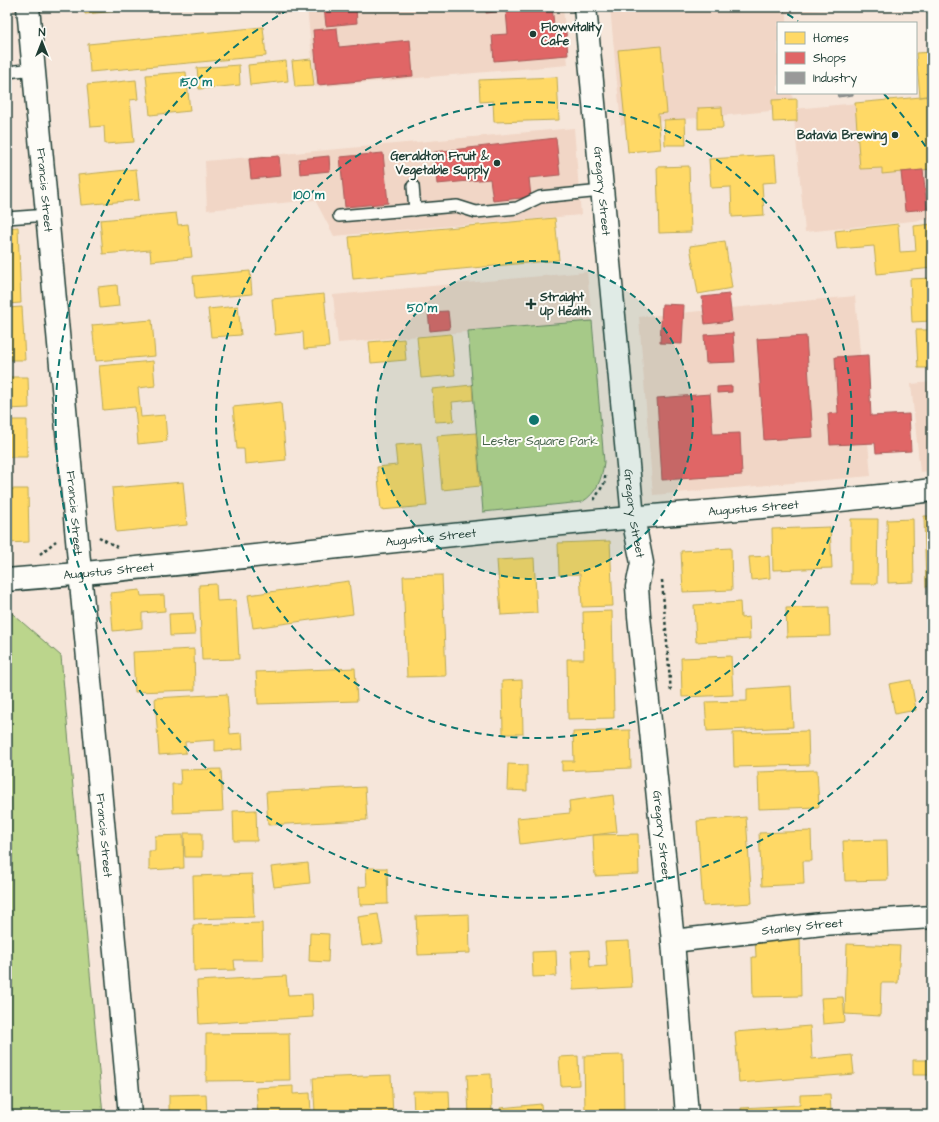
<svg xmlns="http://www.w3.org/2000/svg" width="939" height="1122" font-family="'Architects Daughter',sans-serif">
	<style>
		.built { fill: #f1d6c6 }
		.green { fill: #bbd58c; stroke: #6d8960 }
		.homes { fill: #ffd966; stroke: #bcaa57 }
		.shops { fill: #e06666; stroke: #a65a57 }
		.industry { fill: #999; stroke: #747d7b }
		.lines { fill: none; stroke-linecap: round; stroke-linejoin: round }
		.service-casing { stroke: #1f3d34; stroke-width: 14 }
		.minor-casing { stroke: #1f3d34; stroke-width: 25 }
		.tertiary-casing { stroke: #1f3d34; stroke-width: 25 }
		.path { stroke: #1f3d34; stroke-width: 2.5; stroke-dasharray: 3 3; stroke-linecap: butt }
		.service { stroke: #fdfcf7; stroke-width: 11 }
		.minor { stroke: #fdfcf7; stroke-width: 22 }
		.tertiary { stroke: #fdfcf7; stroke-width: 22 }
		.ring { fill: none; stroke: #0f766e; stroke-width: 2; stroke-dasharray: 7 5 }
		.poi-dot { fill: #1f3d34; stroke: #fdfcf7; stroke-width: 1.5 }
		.labels { text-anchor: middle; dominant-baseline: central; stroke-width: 4; stroke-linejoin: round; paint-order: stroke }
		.poi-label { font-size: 12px; font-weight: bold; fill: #1f3d34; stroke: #fdfcf7; text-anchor: start }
		.street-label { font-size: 12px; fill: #1f3d34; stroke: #fdfcf7 }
		.park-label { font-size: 12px; fill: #46634a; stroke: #fdfcf7 }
		.centre { fill: #0f766e; stroke: #fdfcf7; stroke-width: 2 }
		.ring-label { font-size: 12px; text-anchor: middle; font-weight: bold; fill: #0f766e; stroke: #fdfcf7; stroke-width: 4; stroke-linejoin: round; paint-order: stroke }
	</style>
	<rect width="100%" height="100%" fill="#f6e6da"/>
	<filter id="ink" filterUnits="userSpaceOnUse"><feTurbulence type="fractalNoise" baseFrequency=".025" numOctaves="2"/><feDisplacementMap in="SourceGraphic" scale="8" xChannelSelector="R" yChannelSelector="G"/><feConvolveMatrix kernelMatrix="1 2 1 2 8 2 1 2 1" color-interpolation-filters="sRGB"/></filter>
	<g filter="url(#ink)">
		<path class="built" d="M307,7H563L568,65L315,87Z
			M610,7H851L787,13V23H778V93H792L794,109L932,96V219L805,232L793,109L621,125Z
			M7,37L11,83L7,84Z
			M574,128L581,215L334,236L315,200L207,210L205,161Z
			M587,272L592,321L338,343L333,295Z
			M855,296L871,476L653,495L639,317Z
			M932,382V471L920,472L911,384Z"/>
		<path class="green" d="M592,321L604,462C602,479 597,493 582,502L483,512L468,331Z
			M7,609L61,656L103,1115H7Z"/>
		<path class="homes" d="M84,7H158L85,14Z
			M263,27L266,56L90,72L88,44Z
			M661,46L667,113L658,114L661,149L628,152L618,50Z
			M932,52V95L920,97L916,53Z
			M311,59L314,86L295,87L292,61Z
			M286,61L288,81L250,85L248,65Z
			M239,65L240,85L199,89L197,68Z
			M186,72L190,111L150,115L146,75Z
			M557,77L559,120L494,122L493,101L480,102L479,80Z
			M136,80L138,99L130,100L134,142L105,144L104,126L91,127L87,85Z
			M932,96V169L882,174V168L860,169L855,103Z
			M797,99V121L773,122L772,100Z
			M722,107L723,128L698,129V108Z
			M685,119L686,145H665L664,120Z
			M775,155L777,182L762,183L764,215L732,217L731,187L711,188L709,159Z
			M689,166L691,232L659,233L657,167Z
			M136,169L139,200L81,205L78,175Z
			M176,213L178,225L188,224L192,257L151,261L150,250L103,254L100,220Z
			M555,218L559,260L353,279L349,237Z
			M898,224L900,252L916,251L914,226L932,224V268L877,274L874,246L837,249L835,231Z
			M18,227L21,303L7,304V228Z
			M725,241L732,288L698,294L690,246Z
			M250,271L252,294L195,299L193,276Z
			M932,278V321L912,322L910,279Z
			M117,285L119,306L100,308L98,287Z
			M324,294L329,347L304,349L303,332L275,335L272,299Z
			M238,306L241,335L211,337L208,309Z
			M22,307L25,360H7V308Z
			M152,320L155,356L96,361L92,325Z
			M916,330H932V368H918Z
			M451,334L455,375L421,378L417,337Z
			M404,339L406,360L371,363L369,342Z
			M153,361L155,386L138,388L141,417L165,415L167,441L138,444L135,407L103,410L99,366Z
			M7,377H28L29,408L7,409Z
			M472,385L473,400L452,402L454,421L435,422L432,389Z
			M281,402L286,460L245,464L244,449H237L233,407Z
			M7,420H27V457H7Z
			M476,433L480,486L442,490L437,436Z
			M421,443L427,506L381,510L377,467L397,465L395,445Z
			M183,482L187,525L116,532L112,488Z
			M7,489H28L29,542L7,543Z
			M924,516H932V586L926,587Z
			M851,519H878L877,584H851Z
			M913,519L914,582L888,583L887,520Z
			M830,527L832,568L773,570L772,529Z
			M610,541L613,606L582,607L580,574L559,575L558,543Z
			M731,548L732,590L683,592L681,551Z
			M769,556L770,578L751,580L749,557Z
			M534,558L537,613L501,615L497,560Z
			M442,575L446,676L407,677L403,576Z
			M349,581L353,614L253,628L248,595Z
			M216,584L217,601L236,600L239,659L202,660L199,585Z
			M140,590L141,596L164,595L165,611L142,613V628L113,631L110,593Z
			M740,602L741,618L749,617L750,639L696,642L694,605Z
			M829,607L830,636L787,637L786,608Z
			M612,611L614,718L568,719L567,659H584L583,612Z
			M193,613L195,635L170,636L169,614Z
			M194,649L195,690L135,692L133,652Z
			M731,656L733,695L682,697L681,658Z
			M355,668L357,701L258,704L256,672Z
			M522,680L523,734H503L502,681Z
			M911,680L916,710L895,714L889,684Z
			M791,686L793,727L707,731L705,702L747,701V689Z
			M227,694L230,734L242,733L243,749L215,751V740L185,742L186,753L159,755L155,698Z
			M630,730L631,768L562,771V761H574L573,732Z
			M808,731L809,765L734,767L733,733Z
			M508,764L527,765V791L507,790Z
			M221,769L223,811L173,813L172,784H181L180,770Z
			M817,770L819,807L759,809L758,772Z
			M365,787L367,820L268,825L266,792Z
			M613,795L617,832L520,844L517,818L570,813L569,801Z
			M256,810L257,841H234L233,811Z
			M746,817L752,903L703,906L697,821Z
			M811,831L812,861H803L804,884L762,886L759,833Z
			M184,833H202V857H185Z
			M638,834L639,874L595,876L593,835Z
			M183,835L184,868L149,870V851H155V836Z
			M887,840L888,880L845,881L843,841Z
			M308,863L310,883L274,887L271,867Z
			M366,868H387L388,904L360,905L359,887L367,886Z
			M252,874L254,917L194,919L193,876Z
			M378,914L383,943L362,946L358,917Z
			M469,914L470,953L418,955L416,916Z
			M262,923L263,960H234L235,970L194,971L193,925Z
			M310,933L329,934L328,962L309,961Z
			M800,935L801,996L753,997L752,957H756L755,936Z
			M629,941L632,987L573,990L571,951L589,950L590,967L607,966L605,942Z
			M847,944L900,946L898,983H881L880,1016L845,1014Z
			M556,951L557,976L533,977L532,952Z
			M286,976L288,995L312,994L313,1017L199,1024L197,981Z
			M843,997L845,1022L823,1024L821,998Z
			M810,1026L812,1059L852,1055L854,1074L739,1083L735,1032Z
			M289,1033L290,1080L206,1081V1034Z
			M623,1055L624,1110L585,1111L584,1056Z
			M578,1056L579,1085L561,1086L559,1057Z
			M913,1060H932V1075H913Z
			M491,1074L492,1115H469L467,1075Z
			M391,1075L393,1115H354V1110L315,1112L313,1078Z
			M293,1086V1094L310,1093L311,1115H258L256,1088Z
			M413,1091H449L450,1115H414Z
			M206,1094L207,1115H169V1095Z
			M830,1094L831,1111L819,1112L820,1115H741V1108L800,1105V1095Z
			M541,1104L542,1115H501L500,1108Z"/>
		<path class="shops" d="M324,7H356L357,23L326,26Z
			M486,7H552L555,33L566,32L568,55L494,61L492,35L508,34L506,11L486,13Z
			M337,28L339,47L410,40L413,76L318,85L313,30Z
			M556,138L560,175L529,178L531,197L493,201L490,179L437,184L434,152Z
			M383,153L388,203L345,207L340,157Z
			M279,156L281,176L251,179L249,159Z
			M329,156L330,171L300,174L299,159Z
			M923,170L927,209L905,211L901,172Z
			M729,294L732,321L705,324L702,297Z
			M662,304L684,305L682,344L660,343Z
			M448,311L450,329L430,331L428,312Z
			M733,333L735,362L706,363L704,335Z
			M806,336L813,437L764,440L757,339Z
			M868,355L871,416L909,414L911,451L876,453L875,443L830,445L828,414L838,413L835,357Z
			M732,386V392L717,393V387Z
			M710,394L713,434L740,433L742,475L662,480L657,398Z"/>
		<path class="industry" d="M837,93H853V95L838,97Z"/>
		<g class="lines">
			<defs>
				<path id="service" d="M7,72L34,69
					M413,186L415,210
					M339,216L457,206L476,212L517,208L540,197L602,191
					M7,218L48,215"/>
				<g id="minor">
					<path id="s1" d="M28,7L130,1115"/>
					<path id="s2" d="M673,941L822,924L932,917"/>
				</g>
				<g id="tertiary">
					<path id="s3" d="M585,7L633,518L642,563L637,587L639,616L673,941L687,1115"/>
					<path id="s4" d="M7,580C199,564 391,540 583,522C700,511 816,505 932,490"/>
				</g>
			</defs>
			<use href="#service" class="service-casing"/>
			<use href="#minor" class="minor-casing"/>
			<use href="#tertiary" class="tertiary-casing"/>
			<path class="path" d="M594,500L605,482V474
				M99,537L117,547
				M40,554L56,541
				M662,580L671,693"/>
			<use href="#service" class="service"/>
			<use href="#minor" class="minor"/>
			<use href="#tertiary" class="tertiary"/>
		</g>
	</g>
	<circle cx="534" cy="420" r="159" fill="#0f766e" fill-opacity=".12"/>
	<g class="ring">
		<circle cx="534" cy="420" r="159"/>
		<circle cx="534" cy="420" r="318"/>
		<path d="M930 687A478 478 0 1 1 291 8M777 8A478 478 0 0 1 798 21M884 94A478 478 0 0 1 930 153"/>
	</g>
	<g class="poi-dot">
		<circle cx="533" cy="34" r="4"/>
		<circle cx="895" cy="135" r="4"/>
		<circle cx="497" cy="163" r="4"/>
		<path d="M529 298h4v4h4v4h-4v4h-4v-4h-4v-4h4z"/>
	</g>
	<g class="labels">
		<g class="poi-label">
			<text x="541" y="27">Flowvitality<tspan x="541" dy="14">Cafe</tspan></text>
			<text x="887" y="135" text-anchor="end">Batavia Brewing</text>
			<text x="489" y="156" text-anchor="end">Geraldton Fruit &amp;<tspan x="489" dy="14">Vegetable Supply</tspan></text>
			<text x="540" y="297">Straight<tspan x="540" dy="14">Up Health</tspan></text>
		</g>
		<g class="street-label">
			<text stroke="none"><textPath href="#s1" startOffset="184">Francis Street</textPath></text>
			<text stroke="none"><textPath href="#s3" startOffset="185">Gregory Street</textPath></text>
			<text stroke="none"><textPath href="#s4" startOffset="750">Augustus Street</textPath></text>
			<text stroke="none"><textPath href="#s1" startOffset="508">Francis Street</textPath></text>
			<text stroke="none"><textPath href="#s3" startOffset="509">Gregory Street</textPath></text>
			<text stroke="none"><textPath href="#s4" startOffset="426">Augustus Street</textPath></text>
			<text stroke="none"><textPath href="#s4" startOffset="102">Augustus Street</textPath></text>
			<text stroke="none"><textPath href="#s3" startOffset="833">Gregory Street</textPath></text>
			<text stroke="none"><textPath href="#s1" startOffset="832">Francis Street</textPath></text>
			<text stroke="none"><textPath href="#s2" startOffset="130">Stanley Street</textPath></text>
		</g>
		<g class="park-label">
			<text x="540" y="441">Lester Square Park</text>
		</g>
	</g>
	<circle cx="534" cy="420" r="6" class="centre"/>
	<g class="ring-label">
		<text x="196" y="86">150 m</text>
		<text x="309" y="199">100 m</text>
		<text x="422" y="312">50 m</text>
	</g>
	<rect width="939" height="1122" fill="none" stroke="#fdfcf7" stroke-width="24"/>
	<rect x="12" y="12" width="915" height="1098" fill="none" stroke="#1f3d34" stroke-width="1.5" filter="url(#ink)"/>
	<rect x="777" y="22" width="140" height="72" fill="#fdfcf7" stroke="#a4b0a9"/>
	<rect x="785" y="32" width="20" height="12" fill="#ffd966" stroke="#a4b0a9"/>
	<text x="813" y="42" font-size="12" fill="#1f3d34">Homes</text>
	<rect x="785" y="52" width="20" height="12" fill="#e06666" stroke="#a4b0a9"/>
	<text x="813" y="62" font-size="12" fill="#1f3d34">Shops</text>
	<rect x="785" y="72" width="20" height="12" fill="#999999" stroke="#a4b0a9"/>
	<text x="813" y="82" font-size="12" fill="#1f3d34">Industry</text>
	<g transform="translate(42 42)" stroke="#fdfcf7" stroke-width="3" paint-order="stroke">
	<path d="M0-3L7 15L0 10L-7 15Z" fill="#1f3d34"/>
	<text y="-6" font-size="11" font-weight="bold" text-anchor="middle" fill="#1f3d34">N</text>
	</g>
</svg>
